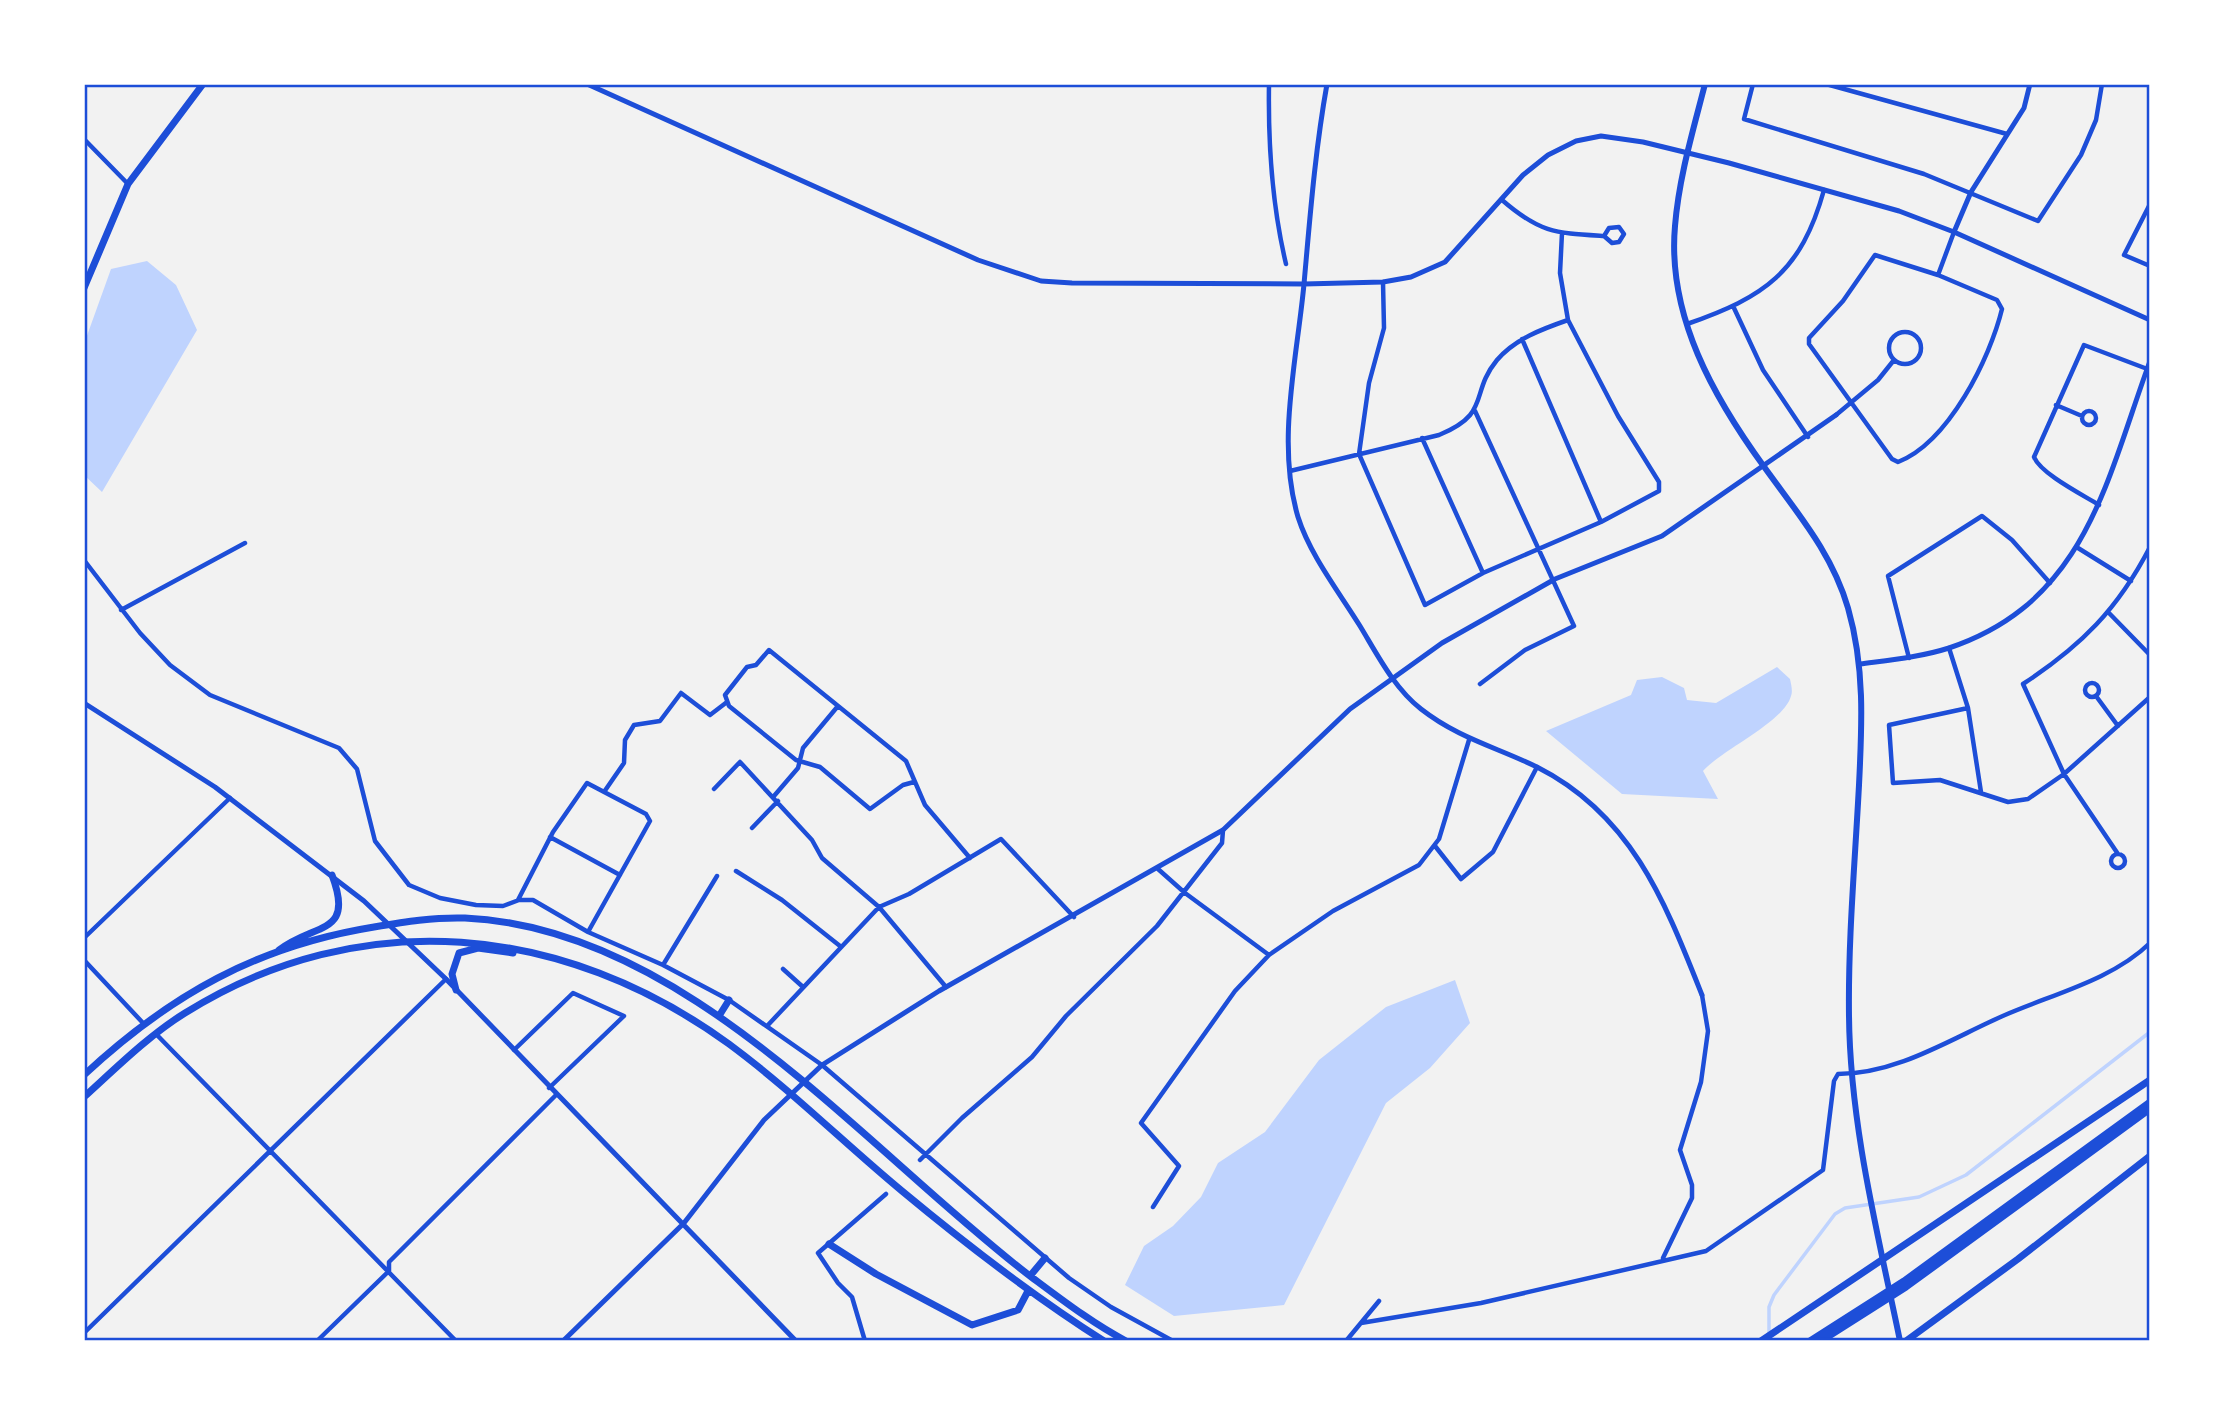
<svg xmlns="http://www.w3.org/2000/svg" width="2234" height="1425" font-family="'Archivo Narrow',sans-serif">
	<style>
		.water { fill: #bfd3fe }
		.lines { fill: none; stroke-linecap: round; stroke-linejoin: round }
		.stream { stroke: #bfd3fe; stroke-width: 3.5 }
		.minor { stroke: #1d4ed8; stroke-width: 4.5 }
		.tertiary { stroke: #1d4ed8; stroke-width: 5 }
		.secondary { stroke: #1d4ed8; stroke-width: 6 }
		.primary { stroke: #1d4ed8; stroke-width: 7 }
		.trunk { stroke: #1d4ed8; stroke-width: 7 }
		.neatline { fill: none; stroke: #1d4ed8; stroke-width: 2.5 }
	</style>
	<rect width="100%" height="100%" fill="#f2f2f2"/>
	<path class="water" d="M147,261L176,285L197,330L102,492L84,475V344L111,269Z
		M1777,667L1790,679C1791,684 1793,691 1791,696C1784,722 1723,749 1703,771L1718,799L1622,794L1546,731L1631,695L1637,680L1662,677L1684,688L1687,700L1716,703Z
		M1455,980L1470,1023L1430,1068L1386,1103L1284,1305L1174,1316L1125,1285L1144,1246L1173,1226L1201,1197L1218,1163L1265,1132L1319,1060L1386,1007Z"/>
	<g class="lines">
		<path class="stream" d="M1769,1341V1307L1774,1295L1835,1214L1845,1208L1919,1197L1966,1175L2150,1032"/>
		<path class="minor" d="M1269,84C1268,145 1272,205 1286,264
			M1753,84L1744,119L1924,174L2038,221L2081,155L2096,120L2102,84
			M1826,84L2007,134
			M84,139L128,184
			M1502,200C1540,233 1555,233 1604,236L1609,228L1619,227L1624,234L1619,242L1612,243L1604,236
			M2150,204L2124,255L2150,266
			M1875,255L1938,275L1997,300L2002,309C1990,358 1949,442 1898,462L1892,459L1809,344V338L1843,301Z
			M1938,275L1954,232
			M1383,282L1384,328L1369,383L1359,454L1425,605L1483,573L1601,522L1659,491V482L1618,416L1568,320L1560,273L1562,233
			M1734,308L1763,370L1808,437
			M1687,324C1765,297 1801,272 1824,190
			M1889 348a16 16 0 1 1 32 0a16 16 0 1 1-32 0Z
			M1522,339L1601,522
			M2056,405L2082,416
			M2082 418a7 7 0 1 1 14 0a7 7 0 1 1-14 0Z
			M1475,411L1574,626L1525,650L1480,684
			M1836,415L1878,380L1894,360
			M1422,438L1483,573
			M1290,471L1439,435C1492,413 1469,394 1497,360C1515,339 1542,329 1568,320
			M2099,505C2083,495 2041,474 2034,457L2084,345L2150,370
			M2078,548L2131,581
			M84,560L140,633L170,665L210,695L339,748L357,769L375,841L409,885L440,898L476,905L503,906L519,900H533L588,932L663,965L729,1000L822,1065L1069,1278L1111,1307L1173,1341
			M121,610L245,543
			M2109,613L2150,655
			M1949,648L1968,708L1981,792
			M1909,658L1888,576L1982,516L2012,540L2050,583
			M2085 690a7 7 0 1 1 14 0a7 7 0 1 1-14 0Z
			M2096,696L2118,726
			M1968,708L1889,725L1893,783L1940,780L2008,802L2028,799L2064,774L2150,697
			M914,782L903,785L870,809L820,767L796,760L729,706L725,695L747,667L756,665L769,650L906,761L925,805L970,858
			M714,789L740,762L812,840L822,858L879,907L946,987
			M604,792L624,763L625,740L634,725L660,721L681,693L710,715L727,702
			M774,796L798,768L803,748L838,706
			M752,828L778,801
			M550,837L620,875
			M1435,846L1461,879L1493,852L1537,767
			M2118,854L2064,774L2023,684C2081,646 2118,609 2150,547
			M2111 861a7 7 0 1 1 14 0a7 7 0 1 1-14 0Z
			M1158,869L1185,893L1269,955
			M736,871L782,900L840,946
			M518,900L553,832L587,783L646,814L650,821L588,932
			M84,938L230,798
			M84,960L143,1023
			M663,965L717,876
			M783,969L803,987
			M768,1025L879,907L909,894L1001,839L1074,917
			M156,1034L456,1341
			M514,1050L573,993L624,1016L549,1088
			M920,1160L962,1118L1032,1057L1066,1016L1157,926L1222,843L1223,830
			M1153,1207L1179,1166L1141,1123L1235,991L1269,955L1333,911L1419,865L1439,839L1469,740
			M1663,1258L1692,1198V1185L1680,1150L1701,1082L1708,1031L1702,995
			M1361,1323L1481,1303L1706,1251L1823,1170L1834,1081L1838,1074C1898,1074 1952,1038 2005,1015C2053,994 2112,980 2150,943
			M84,1333L446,979
			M317,1341L389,1271V1262L556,1095
			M865,1341L852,1297L838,1283L818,1253L886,1194
			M1346,1341L1379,1301"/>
		<path class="tertiary" d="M587,84L978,260L1041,281L1072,283L1304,284L1383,282L1411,277L1445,262L1523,175L1548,155L1576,141L1601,136L1643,142L1729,163L1899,211L1954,232L2150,320
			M1327,84C1315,151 1310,217 1304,284C1297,359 1276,443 1298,517C1310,555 1339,592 1360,626C1377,654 1394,688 1421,709C1458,738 1496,747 1537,767C1632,815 1665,902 1702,995
			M1954,232L1971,192L2024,108L2030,84
			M1860,664C1890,660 1921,657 1949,648C2086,602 2106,481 2150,361
			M84,703L215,787L364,901L446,979L796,1341
			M563,1341L684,1223L764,1120L822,1065L939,991L1223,830L1350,709L1442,643L1555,579L1662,536L1836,415"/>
		<path class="secondary" d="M1705,84C1693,131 1679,177 1675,226C1667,316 1714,398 1765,468C1798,514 1832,553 1848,608C1865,667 1862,725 1859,785C1855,862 1848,939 1849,1016C1850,1125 1878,1234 1900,1341"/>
		<path class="primary" d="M84,288L128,184L203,84"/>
		<path class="trunk" d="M279,950C315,922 355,936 332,875
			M456,990L452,974L459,953L478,948L513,953
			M719,1016L729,1000
			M84,1075C170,995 257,946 374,927C404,922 434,917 465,918C687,928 864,1149 1030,1276C1061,1299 1092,1323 1126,1341
			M84,1097C116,1068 148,1036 185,1013C361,903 564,924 729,1044C790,1089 844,1143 902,1191C967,1245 1033,1296 1104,1341
			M829,1244L876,1274L972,1325L1018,1310L1028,1291
			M1030,1276L1045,1258
			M1761,1341L2150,1080
			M1810,1341L1904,1281L2150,1102
			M1821,1341L1906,1287L2150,1109
			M1906,1341L2018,1259L2150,1156"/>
	</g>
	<rect width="2234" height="1425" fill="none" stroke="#ffffff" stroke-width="172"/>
	<rect x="86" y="86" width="2062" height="1253" class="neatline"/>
</svg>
